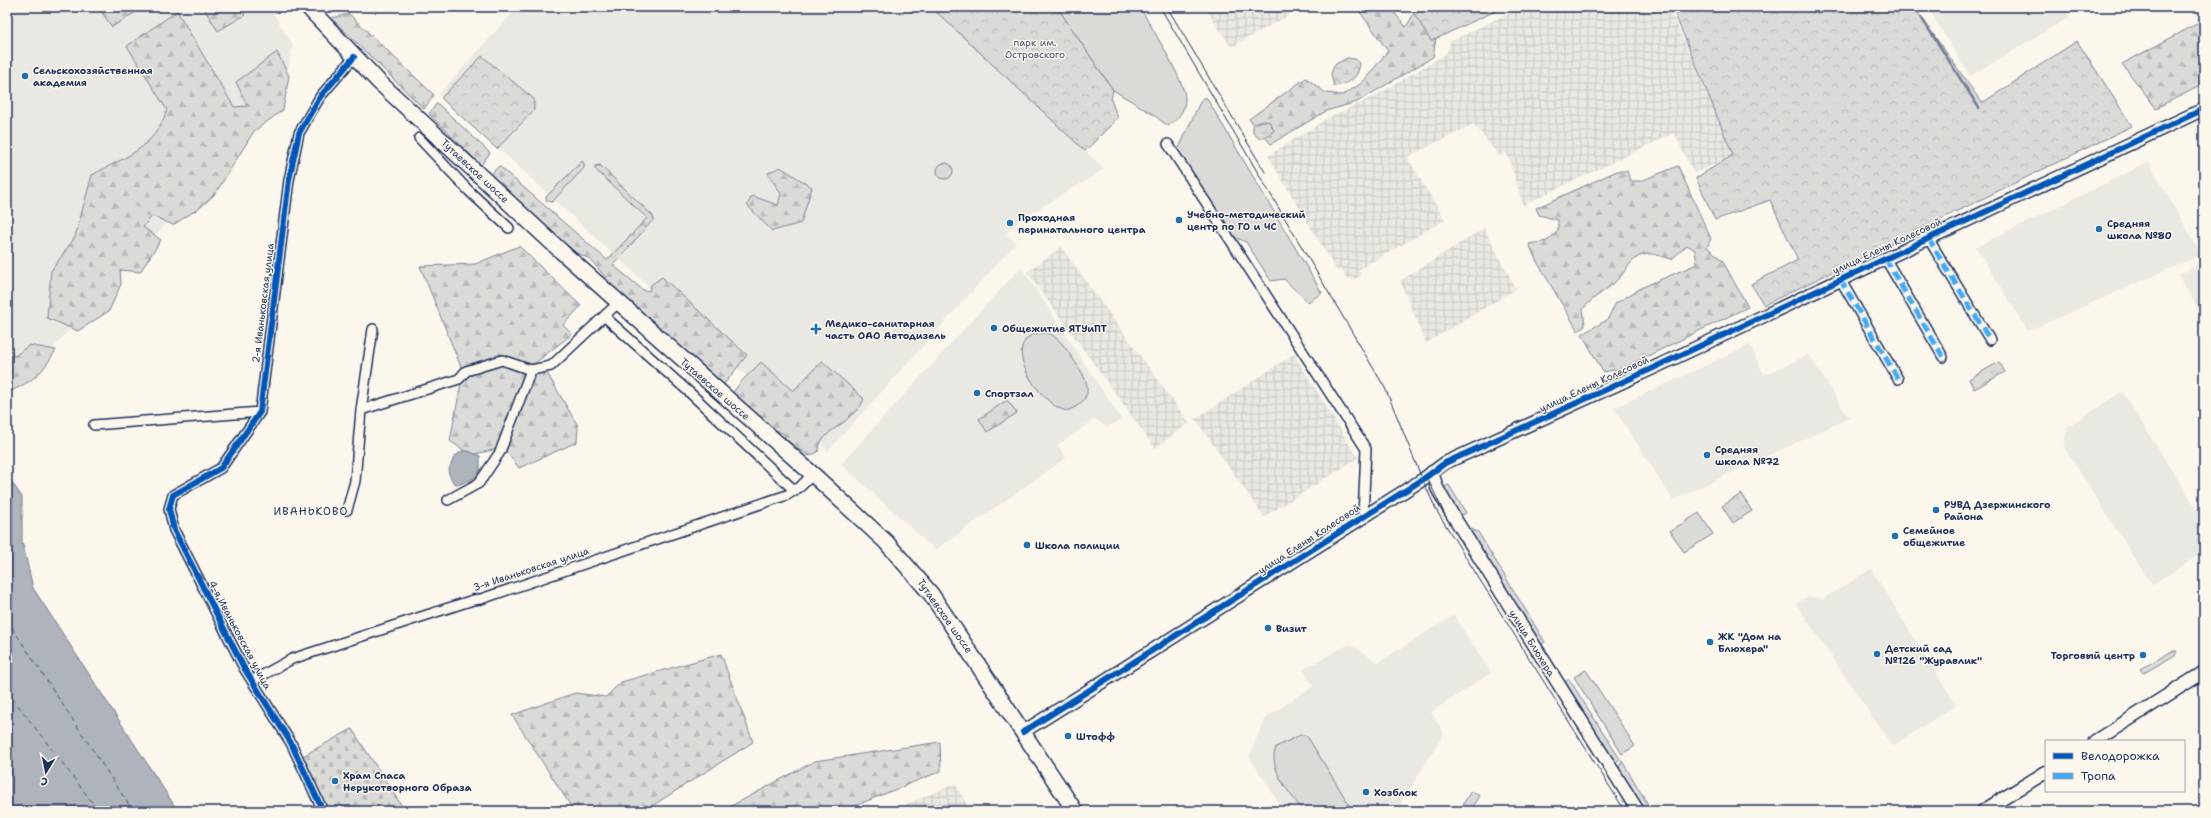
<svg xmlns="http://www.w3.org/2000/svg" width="2211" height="818" font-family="'Shantell Sans',sans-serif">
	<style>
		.built { fill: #eae8e2 }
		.industrial { fill: url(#industrial-grid) }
		.grass { fill: #dadad7; stroke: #7a849a }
		.forest { fill: url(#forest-firs); stroke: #7a849a }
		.wetland { fill: url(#wetland-marsh); stroke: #7a849a }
		.cemetery { fill: url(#cemetery-stones); stroke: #7a849a }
		.park { fill: url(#park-crowns); stroke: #7a849a }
		.water { fill: #afb3bb; stroke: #747e96 }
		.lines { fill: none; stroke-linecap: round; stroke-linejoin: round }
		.stream { stroke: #747e96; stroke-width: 2.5 }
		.ferry { stroke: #47577a; stroke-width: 1; stroke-dasharray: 5 4; stroke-linecap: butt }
		.minor-casing { stroke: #1b2f5e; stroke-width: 12 }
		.tertiary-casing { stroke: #1b2f5e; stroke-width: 15 }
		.primary-casing { stroke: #1b2f5e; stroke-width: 18 }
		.minor { stroke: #fbf7ec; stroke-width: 9 }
		.tertiary { stroke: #fbf7ec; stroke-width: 12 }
		.primary { stroke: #fbf7ec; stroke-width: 15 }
		.tram { stroke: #1b2f5e; stroke-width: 1 }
		.quiet { stroke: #3fa9f5; stroke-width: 5; stroke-dasharray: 10 5; stroke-linecap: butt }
		.cycleway-casing { stroke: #fbf7ec; stroke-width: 8 }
		.cycleway { stroke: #0057b8; stroke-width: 6 }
		.poi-dot { fill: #1f6fb2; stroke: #fbf7ec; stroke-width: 1.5 }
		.labels { text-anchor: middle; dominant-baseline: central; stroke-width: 3; stroke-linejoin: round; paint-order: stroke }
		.park-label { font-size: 10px; fill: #415176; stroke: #fbf7ec }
		.poi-label { font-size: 10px; font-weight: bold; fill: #1b2f5e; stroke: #fbf7ec; text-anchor: start }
		.street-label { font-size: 10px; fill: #1b2f5e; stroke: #fbf7ec }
		.neighbourhood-label { font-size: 11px; letter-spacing: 1px; fill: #1b2f5e; stroke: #fbf7ec }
	</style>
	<defs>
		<pattern id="industrial-grid" width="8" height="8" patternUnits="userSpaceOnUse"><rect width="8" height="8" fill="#eae8e2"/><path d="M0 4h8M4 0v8" fill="none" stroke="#c8c7c4"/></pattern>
		<pattern id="forest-firs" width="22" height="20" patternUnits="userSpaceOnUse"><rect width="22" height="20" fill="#dadad7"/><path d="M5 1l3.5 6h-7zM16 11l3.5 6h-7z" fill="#babbbb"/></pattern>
		<pattern id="wetland-marsh" width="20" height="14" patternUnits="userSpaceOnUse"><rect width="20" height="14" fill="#dadad7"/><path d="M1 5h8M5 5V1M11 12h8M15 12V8" fill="none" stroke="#babbbb"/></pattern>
		<pattern id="cemetery-stones" width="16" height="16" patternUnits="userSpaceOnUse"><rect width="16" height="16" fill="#dadad7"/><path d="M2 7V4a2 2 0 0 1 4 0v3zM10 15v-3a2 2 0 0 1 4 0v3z" fill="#babbbb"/></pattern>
		<pattern id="park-crowns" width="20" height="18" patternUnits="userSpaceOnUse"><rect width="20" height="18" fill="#dadad7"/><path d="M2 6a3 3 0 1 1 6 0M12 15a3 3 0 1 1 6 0" fill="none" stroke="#babbbb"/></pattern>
	</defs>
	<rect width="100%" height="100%" fill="#fbf7ec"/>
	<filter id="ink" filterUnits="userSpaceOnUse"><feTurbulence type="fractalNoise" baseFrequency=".025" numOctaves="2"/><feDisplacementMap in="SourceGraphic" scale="8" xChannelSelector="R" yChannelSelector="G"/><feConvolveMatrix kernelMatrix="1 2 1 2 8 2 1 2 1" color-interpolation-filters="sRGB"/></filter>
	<g filter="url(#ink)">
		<path class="built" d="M7,7H269L293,45L282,97L7,398Z
			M518,7H758L762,10L765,7H931L1105,169L1020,220L1006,234L1016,243L828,451L439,94Z
			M1927,7H2063L2070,17L1970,76Z
			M2149,162L2201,255L2028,331L1976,247Z
			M2204,261V319L2178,275Z
			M1021,267L1122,420L1107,427L1095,419L1058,445L1066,458L935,550L841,464Z
			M1750,345L1764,375L1809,355L1849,418L1673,500L1614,408Z
			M2122,392L2204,520V552L2152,585L2064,447L2067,427Z
			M1871,569L1956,705L1892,746L1796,604L1808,596L1823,599Z
			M1454,615L1491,673L1431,712L1444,733L1396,811H1284L1249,756L1266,718L1313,686L1303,669L1350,644L1378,663Z"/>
		<path class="industrial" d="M1205,7H1285L1290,15L1231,47Z
			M1522,7H1669L1734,156L1694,173L1674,133L1523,205L1507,153L1499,156L1474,124L1407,157L1445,220L1358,270L1361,275L1352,281L1350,278L1347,279L1341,269L1337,271L1268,156L1326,119L1375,96L1446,54L1451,41Z
			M1484,228L1516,289L1426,343L1400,281Z
			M1061,247L1189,423L1155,448L1027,272Z
			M1294,354L1358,458L1264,517L1195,419Z
			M955,784L971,811H890Z"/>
		<path class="grass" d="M1057,7H1140C1149,24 1186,82 1185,99C1185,111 1178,119 1168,126L1151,113L1113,90Z
			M1206,97L1322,293L1308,302L1284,279L1271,281L1246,242L1232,236L1178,150L1201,100Z
			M937 171a8 8 0 1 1 16 0a8 8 0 1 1-16 0Z
			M1048,333C1060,338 1066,349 1073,359C1087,378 1098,398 1069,410C1053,416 1001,355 1030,336C1034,333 1043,333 1048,333Z
			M1449,485L1466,513L1459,517L1443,487Z
			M1699,513L1713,534L1684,552L1670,531Z
			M1467,527L1478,532L1545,642L1538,646Z
			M2172,651H2177L2175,655L2144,673L2141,669Z
			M1586,670L1635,746L1622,754L1574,677Z
			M1569,679L1620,759L1612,764L1562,684Z
			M1300,735H1305L1309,739L1353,811H1303C1291,794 1267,769 1276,747Z
			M1622,761L1652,811H1643L1618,771Z
			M1471,791L1480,796L1470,811H1459Z"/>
		<path class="forest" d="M98,7H144L112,27Z
			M203,7H239L245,15L218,31Z
			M1362,7H1390L1406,27L1418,7L1439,20L1433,57L1357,102L1326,111L1271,144L1249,119L1306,78L1326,93L1343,95L1362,83L1388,51L1360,12Z
			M177,11L234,107L247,106L236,82L277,52L289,76L283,110L254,131L215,194L201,207L173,225L152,216L143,227L161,240L140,272L120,270L121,284L109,311L78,331L47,318L51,271L75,237L92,175C126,156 153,150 167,110L127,46Z
			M349,14L434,95L424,109L331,18Z
			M2204,20V23L2201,25L2204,45V84L2156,108L2122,64Z
			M437,103L490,153L481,165L429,114Z
			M582,161L584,163V168L552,202L547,201L546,197Z
			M600,165L653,216L654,219L613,265L643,290L649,291L651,285L662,277L747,355L725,383L722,384L617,291L590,259L574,252L489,176L499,166L607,260L647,218L595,169V166Z
			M1678,166L1711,239L1707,247L1722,260L1748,307L1621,369L1603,372L1582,334L1607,320L1616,303L1643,287L1697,264L1695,250L1687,245L1672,259C1664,258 1655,253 1648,254C1633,255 1628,268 1620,277C1609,290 1594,295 1583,309L1585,326L1578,331L1536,260L1529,244L1547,241L1558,231V220L1539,215L1536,208L1617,171H1627L1630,181H1641Z
			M780,167L812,187L801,223L772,231L747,205L752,196L778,205L781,194L768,173Z
			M519,246L581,306L563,325L572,334L530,367L502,357L461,367L420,266L475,264Z
			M29,345L56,350C40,376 34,380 7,393V351L15,356Z
			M822,361L864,399L860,407L844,422L830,432L821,441L818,452L809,456L786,440L784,434L772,428L733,393C739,381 752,372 761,362L793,391Z
			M503,365L527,372L497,449L471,455L450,441L462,378Z
			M543,366L578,426L577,442L519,468L505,450L534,374Z
			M1007,400L1017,413L987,432L979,419Z
			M721,654L753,742L644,811H574L512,715L575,693L606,697L621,682Z
			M940,742L941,771L842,811H722L815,761Z"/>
		<path class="wetland" d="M1347,58L1355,59L1360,63C1358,79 1349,84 1334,86L1331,74L1334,65Z
			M1263,121L1270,122L1274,131L1260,139L1253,133V124Z"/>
		<path class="cemetery" d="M352,729L405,811H317L309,795L311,786L301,757Z"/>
		<path class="park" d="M931,7H1057L1113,90L1111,100L1118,118L1085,151Z
			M1410,7H1504L1431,41Z
			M1672,7H1914L1982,103L2077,41L2132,126L1764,305L1751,284L1798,260L1770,200L1715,220L1696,178L1733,155Z
			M482,56L534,99V110L497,149L441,98Z
			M1999,362L2005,372L1974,389L1969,379Z
			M1741,494L1752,511L1733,523L1722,506Z"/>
		<path class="water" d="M462,451H468L480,456V469L476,477L458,485L453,482L448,472L454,457Z
			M7,475L22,497V541L33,588L178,811H7Z"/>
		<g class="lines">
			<path class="stream" d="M1914,7L1916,10
				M1921,17L1979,108"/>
			<path class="ferry" d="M7,620L133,811
				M7,691L99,811"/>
			<defs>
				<path id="minor" d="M419,138L469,191L509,228
					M1168,144L1366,449L1363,517
					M1928,238L1990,340
					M1885,258L1943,357
					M1840,279L1898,379
					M605,317L689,392L795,491
					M361,410L459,379L466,371L502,360L531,370
					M94,425L260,412
					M448,500L479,483L500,452L531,370L551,366L618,303
					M347,510L355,481L361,410L373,329
					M252,681L292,659L473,600L481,599L787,495L800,487L813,474
					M323,811L291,743L244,668L174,530L169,509L173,495L221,468L260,412L289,180L299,133L320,97L354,57"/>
				<path id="tertiary" d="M1432,472L1437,488L1447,506L1638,811
					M1023,732L1422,480L1445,463L1651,369L2204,109
					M2095,741L2204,672
					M1983,811L2046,772"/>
				<path id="primary" d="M308,7L379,82L562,252L818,479L886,542L931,594L1075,811"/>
			</defs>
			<use href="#minor" class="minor-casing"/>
			<use href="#tertiary" class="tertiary-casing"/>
			<use href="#primary" class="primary-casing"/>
			<use href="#minor" class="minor"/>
			<use href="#tertiary" class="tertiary"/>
			<use href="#primary" class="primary"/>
			<path class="tram" d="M1160,7L1385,388C1403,429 1418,473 1438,513L1625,811
				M1167,7L1265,172
				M1425,473L1445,515"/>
			<path class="quiet" d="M1928,238L1990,340
				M1885,258L1943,357
				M1840,279L1898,379"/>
			<defs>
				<path id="cycleway" d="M1023,732L1422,480L1445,463L1651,369L2204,109
					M323,811L291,743L244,668L174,530L169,509L173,495L221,468L260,412L289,180L299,133L320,97L354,57"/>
			</defs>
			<use href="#cycleway" class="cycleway-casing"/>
			<use href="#cycleway" class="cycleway"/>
		</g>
	</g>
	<g class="poi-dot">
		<circle cx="25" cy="76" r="4"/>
		<circle cx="1179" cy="220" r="4"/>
		<circle cx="1010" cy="223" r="4"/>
		<circle cx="2099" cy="229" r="4"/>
		<circle cx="994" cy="328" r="4"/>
		<path d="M814 323h4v4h4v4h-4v4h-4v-4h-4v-4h4z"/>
		<circle cx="977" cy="393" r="4"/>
		<circle cx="1707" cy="455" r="4"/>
		<circle cx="1936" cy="510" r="4"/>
		<circle cx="1895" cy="536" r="4"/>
		<circle cx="1027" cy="545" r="4"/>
		<circle cx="1268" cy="628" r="4"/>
		<circle cx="1710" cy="642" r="4"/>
		<circle cx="1877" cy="654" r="4"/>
		<circle cx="2143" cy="655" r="4"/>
		<circle cx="1068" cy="736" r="4"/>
		<circle cx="335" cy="781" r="4"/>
		<circle cx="1366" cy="792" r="4"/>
	</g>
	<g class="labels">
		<g class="park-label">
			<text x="1035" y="42">парк им.<tspan x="1035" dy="12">Островского</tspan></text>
		</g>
		<g class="poi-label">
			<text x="33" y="70">Сельскохозяйственная<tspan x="33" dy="12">академия</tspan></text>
			<text x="1187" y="214">Учебно-методический<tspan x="1187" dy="12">центр по ГО и ЧС</tspan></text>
			<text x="1018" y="217">Проходная<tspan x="1018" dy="12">перинатального центра</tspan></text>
			<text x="2107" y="223">Средняя<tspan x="2107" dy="12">школа №80</tspan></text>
			<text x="825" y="323">Медико-санитарная<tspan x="825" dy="12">часть ОАО Автодизель</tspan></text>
			<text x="1002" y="328">Общежитие ЯТУиПТ</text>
			<text x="985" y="393">Спортзал</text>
			<text x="1715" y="449">Средняя<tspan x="1715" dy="12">школа №72</tspan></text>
			<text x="1944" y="504">РУВД Дзержинского<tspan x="1944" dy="12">Района</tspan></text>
			<text x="1903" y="530">Семейное<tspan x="1903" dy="12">общежитие</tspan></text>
			<text x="1035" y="545">Школа полиции</text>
			<text x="1276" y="628">Визит</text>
			<text x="1718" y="636">ЖК "Дом на<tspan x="1718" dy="12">Блюхера"</tspan></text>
			<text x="1885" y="648">Детский сад<tspan x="1885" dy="12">№126 "Журавлик"</tspan></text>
			<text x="2135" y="655" text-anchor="end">Торговый центр</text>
			<text x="1076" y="736">Штофф</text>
			<text x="343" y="775">Храм Спаса<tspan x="343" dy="12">Нерукотворного Образа</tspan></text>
			<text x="1374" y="792">Хозблок</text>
		</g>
		<g class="street-label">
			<text transform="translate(475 171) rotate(43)">Тутаевское шоссе</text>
			<text transform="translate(1887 246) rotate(-25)">улица Елены Колесовой</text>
			<text transform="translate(263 303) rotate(-83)">2-я Иваньковская улица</text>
			<text transform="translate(1594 384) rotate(-25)">улица Елены Колесовой</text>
			<text transform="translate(715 389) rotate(41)">Тутаевское шоссе</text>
			<text transform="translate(1309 539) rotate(-33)">улица Елены Колесовой</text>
			<text transform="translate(531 569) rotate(-18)">3-я Иваньковская улица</text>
			<text transform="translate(945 616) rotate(55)">Тутаевское шоссе</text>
			<text transform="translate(240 635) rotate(62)">4-я Иваньковская улица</text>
			<text transform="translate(1532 643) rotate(58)">улица Блюхера</text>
		</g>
		<g class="neighbourhood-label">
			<text x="311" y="511">ИВАНЬКОВО</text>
		</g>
	</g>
	<rect width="2211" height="818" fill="none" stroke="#fbf7ec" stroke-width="24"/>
	<rect x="12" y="12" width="2187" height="794" fill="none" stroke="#1b2f5e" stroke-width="1.5" filter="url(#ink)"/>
	<rect x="2045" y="740" width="140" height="52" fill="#fbf7ec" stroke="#a1a7b3"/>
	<rect x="2053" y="753" width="20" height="6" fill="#0057b8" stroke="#a1a7b3"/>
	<text x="2081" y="760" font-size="12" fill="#1b2f5e">Велодорожка</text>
	<rect x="2053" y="773" width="20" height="6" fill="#3fa9f5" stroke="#a1a7b3"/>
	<text x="2081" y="780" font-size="12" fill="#1b2f5e">Тропа</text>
	<g transform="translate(46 772) rotate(190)" stroke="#fbf7ec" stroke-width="3" paint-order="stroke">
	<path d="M0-3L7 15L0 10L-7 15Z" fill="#1b2f5e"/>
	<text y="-6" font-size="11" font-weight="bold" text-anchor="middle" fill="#1b2f5e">С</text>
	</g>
</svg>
